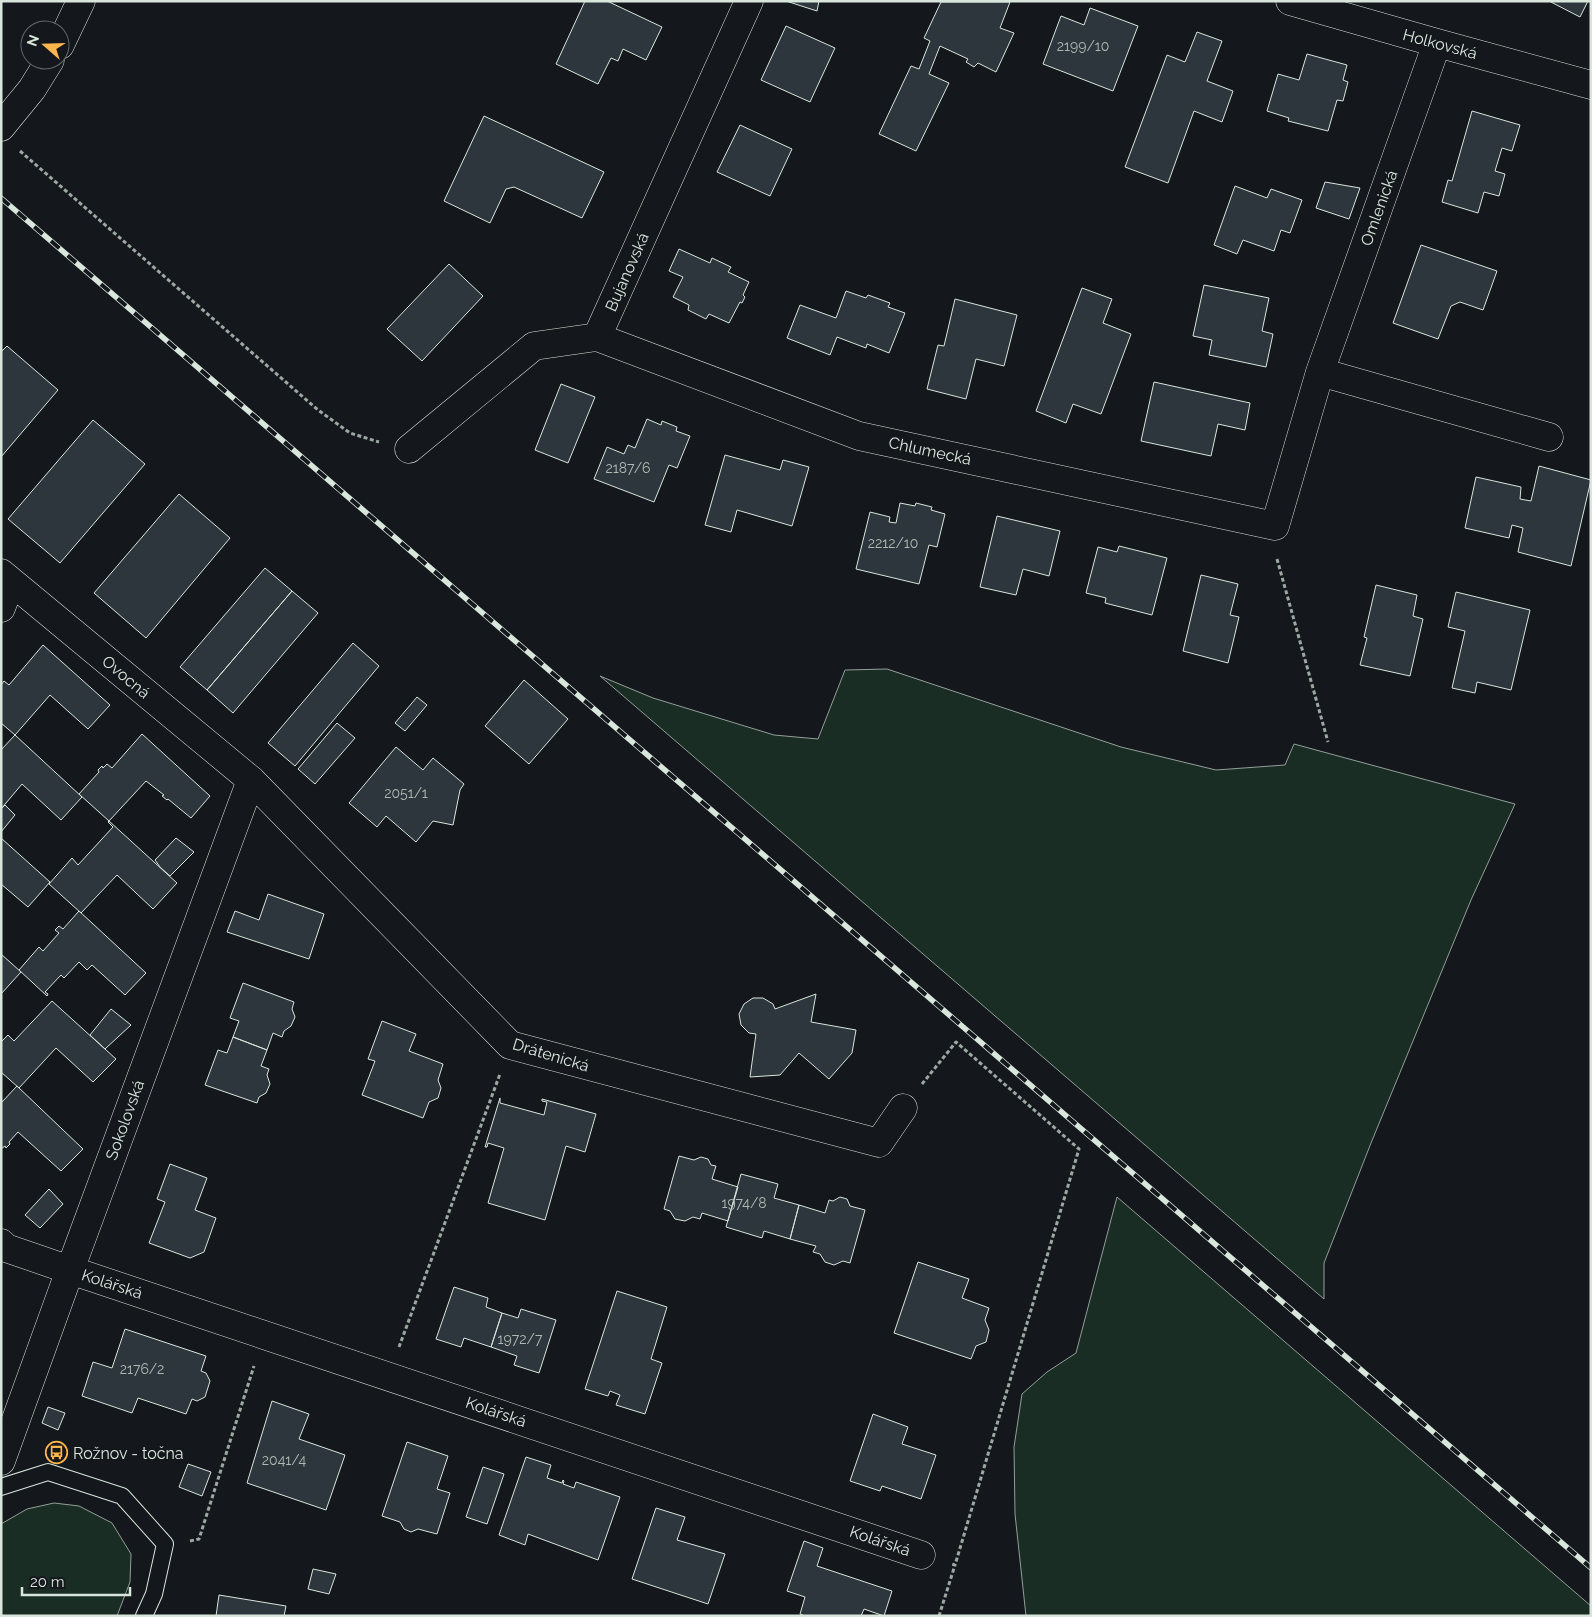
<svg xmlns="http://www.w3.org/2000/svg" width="1592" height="1617" font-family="Raleway,sans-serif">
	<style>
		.green { fill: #1a2d24; stroke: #939e99 }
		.building { fill: #2c363c; stroke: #d8e6dc }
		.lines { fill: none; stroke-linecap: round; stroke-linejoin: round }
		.service-casing { stroke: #d8e6dc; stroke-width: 18 }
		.minor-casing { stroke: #d8e6dc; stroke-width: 29 }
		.path { stroke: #9da8a2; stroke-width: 3; stroke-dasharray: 4 2.5; stroke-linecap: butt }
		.service { stroke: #14181c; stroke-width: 16 }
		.minor { stroke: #14181c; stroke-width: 28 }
		.rail-casing { stroke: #d8e6dc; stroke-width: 5.5 }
		.rail { stroke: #14181c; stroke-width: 4; stroke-dasharray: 11; stroke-linecap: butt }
		.labels { text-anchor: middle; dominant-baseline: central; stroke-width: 4; stroke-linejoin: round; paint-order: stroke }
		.number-label { font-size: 14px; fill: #adbab4 }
		.street-label { font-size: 16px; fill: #d8e6dc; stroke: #14181c }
		.poi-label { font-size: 16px; fill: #d8e6dc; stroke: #14181c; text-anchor: start }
	</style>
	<rect width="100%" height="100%" fill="#14181c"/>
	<path class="green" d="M887,669L1121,747L1216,770L1285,765L1294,744L1515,804L1471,900L1371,1143L1324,1263V1299L600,676L653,698L774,735L818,739L845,670Z
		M1117,1197L1591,1606V1616H1026L1015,1514L1014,1447L1022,1394L1047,1372L1076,1353Z
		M54,1503L79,1506L112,1523L131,1554L130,1582L117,1616H1V1524L27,1509Z"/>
	<path class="building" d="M585,1H607L662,27L646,60L623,49L618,61L611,58L598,84L556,64Z
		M786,1H819L817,11Z
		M1549,1H1588L1580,17Z
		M941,2H1010L1000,28L1014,33L996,72L978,63L974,67L966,62L968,59L940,46L929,74L949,83L916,151L879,134L911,66L919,69L930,41L924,38Z
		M1090,8L1138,26L1113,91L1043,64L1061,16L1084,25Z
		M786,26L835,48L810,102L761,80Z
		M1197,32L1222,41L1207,81L1233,91L1222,122L1194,111L1168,183L1125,167L1167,55L1185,62Z
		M1307,54L1347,65L1343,80L1348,82L1343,101L1337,100L1328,131L1288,121L1289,118L1267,111L1278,74L1299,80Z
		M1472,111L1520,125L1512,151L1502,148L1495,171L1505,174L1499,196L1484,192L1478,213L1442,202L1448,180L1452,181Z
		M484,116L604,172L582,218L514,187L506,189L490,223L444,201Z
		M740,125L792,149L770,196L717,172Z
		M1325,182L1360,188L1349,219L1316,208Z
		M1235,186L1267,198L1271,189L1302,200L1290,233L1281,230L1274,251L1243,240L1237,254L1214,245Z
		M1421,245L1497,271L1483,310L1460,302L1451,306L1438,339L1393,323Z
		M679,249L710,263L712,258L731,267L728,272L749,282L743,295L745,297L742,303L740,302L729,323L709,314L706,319L688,310L689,305L673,297L683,277L669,271Z
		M449,264L483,296L422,361L387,329Z
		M1204,285L1269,298L1262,331L1273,334L1266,367L1209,355L1212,340L1193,336Z
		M1082,288L1112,299L1103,323L1131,334L1101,414L1073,404L1066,423L1036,411Z
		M846,291L866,298L868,295L890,303L888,307L905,313L889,353L867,344L866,348L837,337L830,355L787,338L800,305L836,318Z
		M955,299L1017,315L1004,366L976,359L966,399L927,389L938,345L944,346Z
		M7,346L58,390L1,457V352Z
		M1154,382L1250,403L1245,430L1218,424L1211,456L1141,441Z
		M561,384L595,397L568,463L535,450Z
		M647,419L661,425L662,421L677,427L676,431L690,436L677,468L669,465L654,502L594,479L607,447L624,454L628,445L635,448Z
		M93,420L145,464L60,563L8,519Z
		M725,455L780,470L783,460L809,467L792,526L737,510L731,532L705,525Z
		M1539,466L1591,480L1571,566L1518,552L1523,528L1512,525L1509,538L1465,528L1476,477L1521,487L1520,499L1531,501Z
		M179,494L230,538L146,638L94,593Z
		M900,503L915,506L916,503L932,507L931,510L945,514L937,547L929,545L919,584L856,569L870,512L890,517L889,522L896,523Z
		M997,516L1060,531L1049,576L1023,569L1016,595L980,587Z
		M1119,546L1167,558L1152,615L1105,603L1106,598L1086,593L1098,547L1117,552Z
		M265,568L292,591L207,690L180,667Z
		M1201,575L1238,584L1230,615L1239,617L1228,663L1183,651Z
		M1376,585L1417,595L1413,616L1423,619L1410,676L1360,665L1367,638L1364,637Z
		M292,591L318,613L233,713L207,690Z
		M1456,592L1530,610L1511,690L1477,682L1475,693L1452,688L1465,631L1448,627Z
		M353,643L379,666L295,766L268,743Z
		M43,645L110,705L88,729L50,695L15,735L1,723V685L4,681L9,685Z
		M524,680L568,719L529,764L485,726Z
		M417,697L427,705L405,731L395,723Z
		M337,723L355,738L315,784L298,769Z
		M142,734L210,796L191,818L168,799L167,800L162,796L164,795L146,781L109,821L79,794L99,772L98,770L102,766L103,768L107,764L112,768Z
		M15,735L82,797L61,820L22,784L1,809V750Z
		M396,747L423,770L433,758L464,784L460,790L453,825L433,821L416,842L386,816L377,827L349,803Z
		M5,805L15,815L1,832V809Z
		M109,821L177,883L153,909L117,875L81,913L49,884L72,858L78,865L113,827L108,822Z
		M1,838L50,882L28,907L1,884Z
		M176,838L194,852L170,876L160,867L155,860Z
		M268,894L324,914L309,959L227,932L235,911L259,920Z
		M79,911L146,973L125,995L92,965L87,970L79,962L64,978L61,975L45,992L48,994L47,996L19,970L39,947L43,951L59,933L55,930L59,926L63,929Z
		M1,954L21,972L1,994Z
		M243,983L294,1002L292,1009L295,1017L291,1026L284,1031L282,1037L273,1033L267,1050L233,1037L239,1021L230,1018Z
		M816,994L811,1022L856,1030L852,1053L829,1079L799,1053L780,1075L750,1077L756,1034L749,1033L741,1025L739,1014L744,1004L753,998H763L773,1004L775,1009Z
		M52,1001L116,1059L93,1082L56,1048L19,1088L1,1072V1042L8,1035L14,1041Z
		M111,1009L131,1025L105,1049L90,1035Z
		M382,1021L416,1034L409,1051L443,1064L438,1080L441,1088L438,1098L429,1102L423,1118L362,1095L375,1061L368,1059Z
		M233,1037L267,1050L261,1066L269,1069L267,1075L270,1084L266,1093L259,1097L257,1103L205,1085L218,1050L227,1053Z
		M17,1086L83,1149L61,1171L18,1132L9,1142L10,1144L6,1148L5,1146L1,1149V1103Z
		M500,1098V1103L544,1115L547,1102L542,1101V1099L596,1114L585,1152L566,1146L545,1220L488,1203L504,1148L488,1143L487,1147H485Z
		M679,1156L694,1160L701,1157L708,1159L711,1165L716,1166L712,1179L738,1187L728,1221L702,1213L700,1219L693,1217L685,1221L675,1219L670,1211L664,1209Z
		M170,1164L207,1178L195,1210L216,1218L204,1252L190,1258L149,1243L165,1202L157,1199Z
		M741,1174L778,1184L774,1198L799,1205L790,1239L764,1231L762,1238L726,1227Z
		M49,1189L63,1204L40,1228L25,1215Z
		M840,1197L847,1199L850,1206L865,1210L850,1263L843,1261L834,1265L825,1262L820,1254L813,1252L816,1246L790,1239L799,1205L825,1213L829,1200L833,1201Z
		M918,1262L969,1279L962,1298L989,1308L985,1320L989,1330L986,1342L976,1346L971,1359L894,1333Z
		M454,1287L488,1298L486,1307L502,1313L491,1347L464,1338L461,1347L436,1339Z
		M617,1291L667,1307L651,1359L662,1363L645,1414L616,1405L620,1395L610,1391L608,1396L585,1389Z
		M521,1309L556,1320L539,1373L514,1365L517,1356L491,1347L502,1313L518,1318Z
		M125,1329L206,1356L201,1371L206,1373L210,1381L205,1397L197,1401L192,1399L186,1414L138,1398L132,1413L82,1396L93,1362L112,1368Z
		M272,1401L309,1414L299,1439L345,1455L326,1510L247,1483Z
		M48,1407L65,1413L58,1430L42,1423Z
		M873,1414L908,1427L902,1444L936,1455L921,1499L882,1486L880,1491L850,1481Z
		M407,1442L448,1456L437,1489L450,1493L437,1534L418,1529L411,1532L404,1529L400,1522L382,1516Z
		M526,1457L551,1465L547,1478L562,1483L563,1480L564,1481L563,1484L574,1488L576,1482L620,1497L598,1560L528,1534L525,1545L499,1535Z
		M188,1464L211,1472L202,1496L179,1487Z
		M483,1467L504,1474L487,1524L466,1517Z
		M656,1508L685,1517L677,1540L725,1554L708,1604L632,1579Z
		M804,1541L823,1548L817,1566L892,1591L884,1616L864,1609L861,1616H805L800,1614L805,1597L787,1591Z
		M313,1569L336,1574L329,1594L308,1589Z
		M219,1595L286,1606L284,1616H216Z"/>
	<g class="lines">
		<defs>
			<path id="service" d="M1,1487L48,1472L122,1496L165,1544L154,1594L144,1616"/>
			<path id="minor" d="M1290,1L1437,43L1591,85
				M60,45L81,1
				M1,127L32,89L50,60
				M597,337L749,1
				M1320,372L1549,437
				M409,449L534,346L597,337L859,436L1275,526L1320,372L1437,43
				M1,573L251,780L510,1045L879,1143L903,1108
				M1,608L11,582
				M1,1243L6,1248L70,1270L921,1555
				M1,1461L70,1270L251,780"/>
		</defs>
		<use href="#service" class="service-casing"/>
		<use href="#minor" class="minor-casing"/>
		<path class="path" d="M20,151L318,410L350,433L379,442
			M1277,559L1328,742
			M922,1084L956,1042L1079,1149L955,1565L951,1564
			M399,1347L500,1074
			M190,1541L199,1539L254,1366
			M939,1616L955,1565"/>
		<use href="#service" class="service"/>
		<use href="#minor" class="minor"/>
		<defs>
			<path id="rail" d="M1,198L1591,1568"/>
		</defs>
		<use href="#rail" class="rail-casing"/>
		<use href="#rail" class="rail"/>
	</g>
	<defs>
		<symbol id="bus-ring" viewBox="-11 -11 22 22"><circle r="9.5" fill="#14181c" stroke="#ffb74d" stroke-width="1.5"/><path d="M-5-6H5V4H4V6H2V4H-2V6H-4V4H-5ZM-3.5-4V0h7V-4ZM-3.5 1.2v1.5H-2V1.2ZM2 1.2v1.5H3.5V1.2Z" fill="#ffb74d"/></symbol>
	</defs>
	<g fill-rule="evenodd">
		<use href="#bus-ring" x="44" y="1440" width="25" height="25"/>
	</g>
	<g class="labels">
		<g class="number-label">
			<text x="1083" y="46">2199/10</text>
			<text x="628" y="468">2187/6</text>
			<text x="893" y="543">2212/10</text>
			<text x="406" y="793">2051/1</text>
			<text x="744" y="1203">1974/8</text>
			<text x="520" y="1339">1972/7</text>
			<text x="142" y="1369">2176/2</text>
			<text x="284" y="1460">2041/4</text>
		</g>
		<g class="street-label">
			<text transform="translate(1440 44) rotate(15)">Holkovská</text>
			<text transform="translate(1379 208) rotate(-70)">Omlenická</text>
			<text transform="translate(627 272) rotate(-66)">Bujanovská</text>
			<text transform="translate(930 451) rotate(12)">Chlumecká</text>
			<text transform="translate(126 677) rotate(40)">Ovocná</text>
			<text transform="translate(551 1055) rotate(17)">Drátenická</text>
			<text transform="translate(125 1120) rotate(-70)">Sokolovská</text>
			<text transform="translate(112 1284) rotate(18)">Kolářská</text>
			<text transform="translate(496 1412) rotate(19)">Kolářská</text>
			<text transform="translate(880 1541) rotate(19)">Kolářská</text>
		</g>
		<g class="poi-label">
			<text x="73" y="1453">Rožnov - točna</text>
		</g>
	</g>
	<rect width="1592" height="1617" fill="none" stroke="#d8e6dc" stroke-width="5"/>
	<g transform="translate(45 45) rotate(290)"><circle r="24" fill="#14181c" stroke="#626a69"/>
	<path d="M0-4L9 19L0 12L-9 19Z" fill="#ffb74d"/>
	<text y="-8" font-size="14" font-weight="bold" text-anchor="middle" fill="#d8e6dc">N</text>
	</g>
	<path d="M22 1587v8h108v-8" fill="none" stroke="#d8e6dc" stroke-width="2.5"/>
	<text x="30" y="1587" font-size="15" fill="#d8e6dc" stroke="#14181c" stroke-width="4" paint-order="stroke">20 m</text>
</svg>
